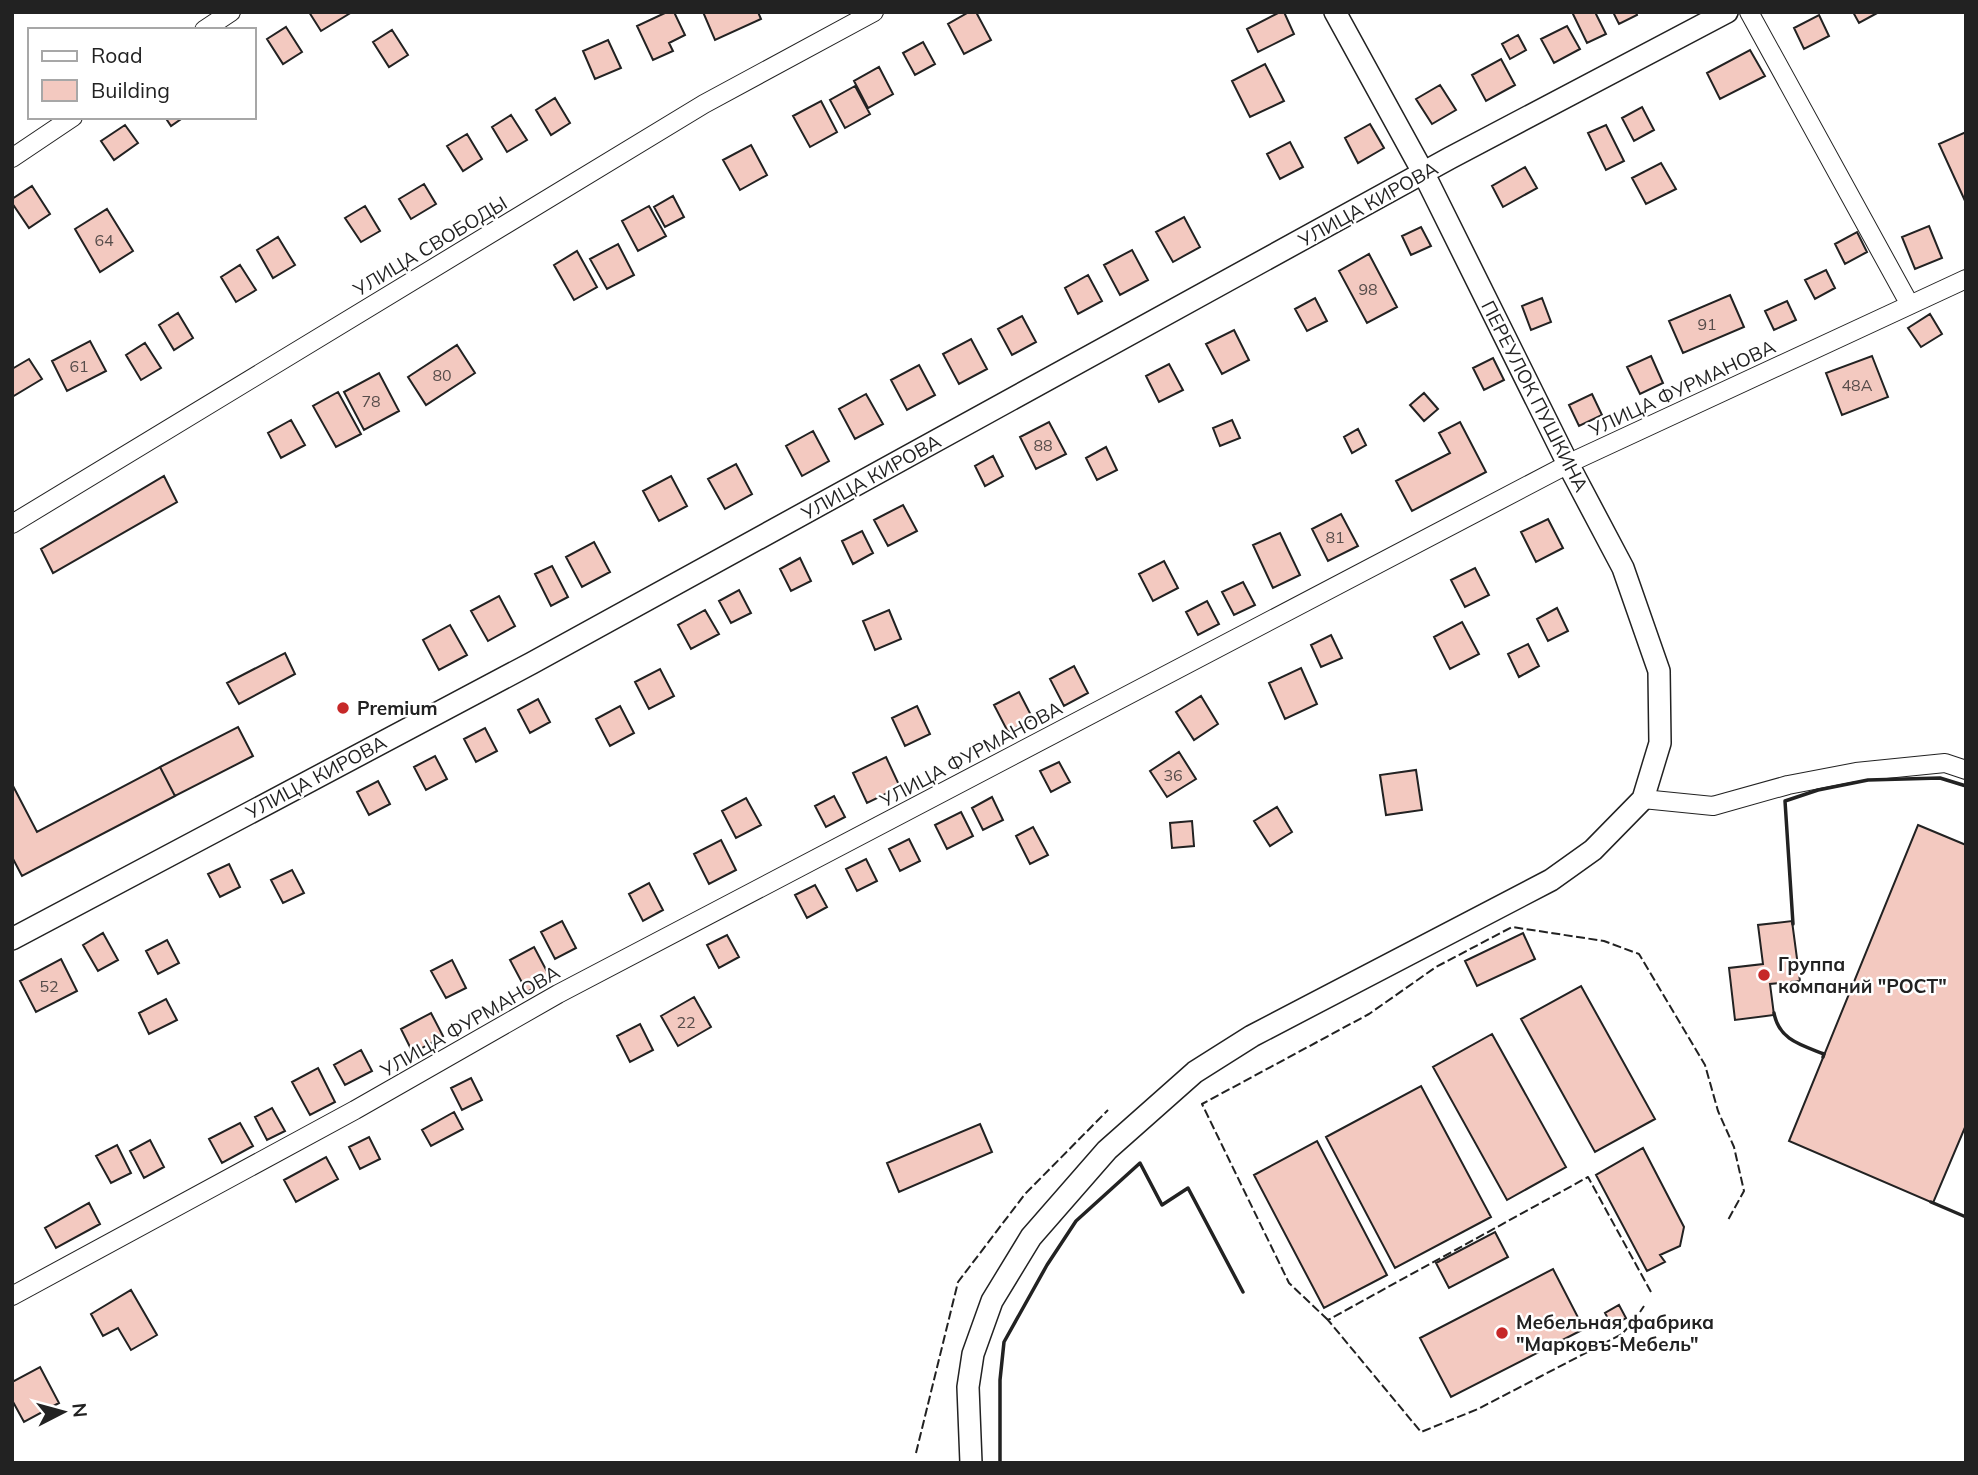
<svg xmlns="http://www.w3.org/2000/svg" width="1978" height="1475" font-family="Mulish,sans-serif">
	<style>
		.building { fill: #f3c9c0; stroke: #222; stroke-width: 2 }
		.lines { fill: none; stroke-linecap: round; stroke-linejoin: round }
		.minor-casing { stroke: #222; stroke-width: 20 }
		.tertiary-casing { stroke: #222; stroke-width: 24 }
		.minor { stroke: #fff; stroke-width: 18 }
		.tertiary { stroke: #fff; stroke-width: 21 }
		.fence { stroke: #222; stroke-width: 2; stroke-dasharray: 9 3.5; stroke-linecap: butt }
		.wall { stroke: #222; stroke-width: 3.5 }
		.poi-dot { fill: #c62828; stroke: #fff; stroke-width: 2.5 }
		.labels { text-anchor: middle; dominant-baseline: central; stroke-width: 5; stroke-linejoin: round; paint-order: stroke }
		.number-label { font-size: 16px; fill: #564c4a }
		.street-label { font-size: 19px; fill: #222; stroke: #fff }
		.poi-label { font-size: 19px; font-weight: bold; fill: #222; stroke: #fff; text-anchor: start }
	</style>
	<rect width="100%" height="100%" fill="#fff"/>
	<path class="building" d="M309,12H352L321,31Z
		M667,12H674L685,35L669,43L673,51L653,60L637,26Z
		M703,12H758L761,19L715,40Z
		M969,12H976L991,40L964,54L948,24Z
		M1280,12H1284L1294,34L1258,52L1247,29Z
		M1572,12H1595L1606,34L1587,43Z
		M1613,12H1636L1637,15L1619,24Z
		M1853,12H1879L1859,23Z
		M1819,15L1829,36L1804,49L1794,28Z
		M1567,26L1580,49L1554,63L1541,39Z
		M286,27L302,52L283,64L267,39Z
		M392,30L408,55L389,67L373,42Z
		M1518,35L1526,50L1510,59L1502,44Z
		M608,40L621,68L595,79L583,51Z
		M923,42L935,64L915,75L903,53Z
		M1750,50L1765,76L1720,99L1707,73Z
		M1501,59L1515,85L1486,101L1472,75Z
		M1265,64L1284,101L1250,117L1232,81Z
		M879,67L893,94L868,108L854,81Z
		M1440,85L1456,110L1432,124L1416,99Z
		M855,86L870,114L845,128L830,100Z
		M555,98L570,123L551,135L536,110Z
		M821,101L837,132L810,147L793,116Z
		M1642,107L1654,130L1634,141L1622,118Z
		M511,115L527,140L507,152L492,127Z
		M165,117H184L171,126Z
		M1370,124L1384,148L1358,163L1345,138Z
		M125,125L138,143L114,160L101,141Z
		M1606,125L1624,161L1606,170L1588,133Z
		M1966,132V203L1939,144Z
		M467,134L482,159L463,171L447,146Z
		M1290,142L1303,167L1280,179L1267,154Z
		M751,145L767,175L740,190L723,160Z
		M1661,163L1676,189L1646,204L1632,178Z
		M1525,167L1537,188L1503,207L1492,186Z
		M424,184L436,204L411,219L399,199Z
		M32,186L50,214L29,228L12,203V199Z
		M673,196L684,217L665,227L654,207Z
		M365,206L380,231L361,242L345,218Z
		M649,206L666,236L638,251L622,221Z
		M107,209L133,251L100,272L75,229Z
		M1184,217L1200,247L1173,262L1156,232Z
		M1929,226L1942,258L1915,269L1902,237Z
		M1421,227L1431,246L1411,255L1402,236Z
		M1857,232L1867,252L1845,264L1835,244Z
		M278,237L295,265L273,278L257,250Z
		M618,244L634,275L607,289L590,259Z
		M1132,250L1148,280L1120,295L1104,265Z
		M577,251L597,287L574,300L554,265Z
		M1369,254L1397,307L1367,323L1339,271Z
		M240,265L256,290L236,302L221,277Z
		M1826,270L1835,288L1815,299L1805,280Z
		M1088,275L1102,301L1078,314L1065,288Z
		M1730,295L1744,327L1683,353L1669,321Z
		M1315,298L1327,321L1307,331L1295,309Z
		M1542,298L1551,322L1531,330L1522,306Z
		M1787,301L1796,320L1774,330L1765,311Z
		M178,313L193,338L174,350L159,325Z
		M1930,314L1942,334L1921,347L1908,328Z
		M1022,316L1036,342L1012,355L998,329Z
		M1234,330L1249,360L1222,374L1206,344Z
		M971,339L987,369L959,384L943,354Z
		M90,341L106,371L67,391L52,361Z
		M145,343L161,368L141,380L126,355Z
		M457,345L475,373L426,405L408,377Z
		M1651,356L1663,383L1640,394L1627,367Z
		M1872,356L1888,397L1842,415L1826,373Z
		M1493,358L1504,380L1484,390L1473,368Z
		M29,359L42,379L12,397V369Z
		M1169,364L1183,390L1159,402L1146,376Z
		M919,365L935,395L907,410L891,380Z
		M379,373L399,411L364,430L344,392Z
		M338,392L361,434L336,447L313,406Z
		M1424,393L1438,409L1424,421L1410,405Z
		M866,394L883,424L855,439L839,409Z
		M1592,394L1602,415L1579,426L1569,405Z
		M291,420L305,445L281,458L268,433Z
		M1232,420L1240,438L1220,446L1213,428Z
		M1049,422L1066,454L1036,469L1020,437Z
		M1460,422L1486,472L1412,511L1396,481L1450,453L1439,433Z
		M1358,429L1366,445L1352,453L1344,437Z
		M813,431L829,461L802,476L786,446Z
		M1106,447L1117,470L1097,480L1086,458Z
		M993,456L1003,476L985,486L975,466Z
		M736,464L752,494L725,509L708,479Z
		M164,476L177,502L53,573L41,549Z
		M671,476L687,506L659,521L643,491Z
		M903,505L917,531L888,546L874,520Z
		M1341,514L1358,546L1328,561L1312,529Z
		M1548,519L1563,548L1536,562L1521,532Z
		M862,531L873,553L853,564L842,541Z
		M1280,533L1300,575L1273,588L1253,545Z
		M594,542L610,572L582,587L566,557Z
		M800,558L811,581L791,591L780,569Z
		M1164,561L1178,588L1153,601L1139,574Z
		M552,566L568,597L551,606L535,574Z
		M1475,568L1489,595L1465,607L1451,580Z
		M1243,582L1255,605L1234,615L1222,592Z
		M739,590L751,613L731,623L719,601Z
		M499,596L515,626L488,641L471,611Z
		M1207,601L1219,624L1198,635L1186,612Z
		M1557,608L1568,631L1548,641L1537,619Z
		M705,610L719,634L691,649L678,625Z
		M889,610L901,639L875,650L863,621Z
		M1462,622L1479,654L1450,669L1434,637Z
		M450,625L467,655L439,670L423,640Z
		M1331,635L1342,658L1321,667L1311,645Z
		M1528,644L1539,666L1519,677L1508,654Z
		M285,653L295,674L239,704L227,683Z
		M1074,666L1088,693L1064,706L1050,679Z
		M1301,668L1317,704L1285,719L1269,683Z
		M660,669L674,696L649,709L635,682Z
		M1019,692L1033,719L1008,732L994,705Z
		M1201,696L1218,724L1194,740L1176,712Z
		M538,699L550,722L530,733L518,710Z
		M620,706L634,733L610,746L596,719Z
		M917,706L930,734L905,746L892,718Z
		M238,727L253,756L175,796L160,767Z
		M485,728L497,751L476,762L464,739Z
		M1179,752L1196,779L1167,797L1150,771Z
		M435,756L447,779L426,790L414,767Z
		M886,757L900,787L867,803L853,773Z
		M1059,762L1070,782L1051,792L1040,771Z
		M160,767L175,796L22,876L12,857V784L37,832Z
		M1416,770L1422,810L1386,815L1380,775Z
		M378,781L390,804L369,815L357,792Z
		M834,796L845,817L826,827L815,806Z
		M992,797L1003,820L983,830L972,808Z
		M746,798L761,825L736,838L722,811Z
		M1277,807L1292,832L1270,846L1254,821Z
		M961,812L973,836L947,849L935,825Z
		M1192,821L1194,846L1172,848L1170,823Z
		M1918,825L1966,845V1125L1933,1203L1789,1141Z
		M1033,827L1048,855L1030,864L1016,836Z
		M909,839L920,861L900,871L889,849Z
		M721,840L736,870L709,884L694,854Z
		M866,859L877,881L857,891L846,869Z
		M229,864L240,887L220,897L208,874Z
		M292,870L304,893L283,903L271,880Z
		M649,883L663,910L643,921L629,894Z
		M815,885L827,907L807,918L795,895Z
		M562,921L576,948L555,959L541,932Z
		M1792,921L1800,981L1770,984L1774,1015L1735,1020L1729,968L1763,964L1758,925Z
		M103,933L118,960L98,971L83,945Z
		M1523,933L1535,959L1477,986L1465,961Z
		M727,935L739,957L719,968L707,945Z
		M167,940L179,963L158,974L146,951Z
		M534,947L551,979L527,992L510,960Z
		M61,959L77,991L36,1012L20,981Z
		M452,960L466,988L446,998L431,971Z
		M1581,986L1655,1119L1595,1152L1521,1019Z
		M694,997L711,1027L678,1046L661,1016Z
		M166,999L177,1020L149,1034L139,1013Z
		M431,1013L443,1036L413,1053L401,1029Z
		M640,1024L653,1050L630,1062L617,1036Z
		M1492,1034L1566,1167L1507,1200L1433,1067Z
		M361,1050L372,1071L345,1085L334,1065Z
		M318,1068L335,1102L310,1115L292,1082Z
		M471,1078L482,1100L462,1110L451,1088Z
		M1421,1086L1491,1217L1395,1268L1326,1137Z
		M272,1108L285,1131L267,1140L255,1117Z
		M454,1112L463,1129L431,1146L422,1130Z
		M240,1123L253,1146L222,1163L209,1139Z
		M980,1124L992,1152L899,1192L887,1163Z
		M369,1137L380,1159L360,1169L349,1147Z
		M150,1140L164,1167L144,1178L130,1151Z
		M1317,1141L1387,1275L1324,1308L1254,1175Z
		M117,1145L131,1173L111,1183L96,1156Z
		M1643,1148L1684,1227L1680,1246L1660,1255L1665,1262L1647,1271L1596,1175Z
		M326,1157L338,1179L296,1202L284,1180Z
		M89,1203L100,1224L56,1248L45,1228Z
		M1495,1232L1508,1257L1449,1288L1436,1263Z
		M1553,1269L1584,1329L1451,1397L1420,1338Z
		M131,1290L157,1335L131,1350L118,1328L103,1336L91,1314Z
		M1619,1305L1626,1318L1612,1326L1605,1313Z
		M40,1367L59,1403L24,1422L12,1400V1382Z"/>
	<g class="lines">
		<defs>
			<path id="minor" d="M1749,12L1910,305
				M204,30L231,12
				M12,158L73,117
				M12,524L704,104L874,12
				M1643,799L1713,806L1788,785L1856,772L1945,763L1966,770
				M12,1296L355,1110L558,994L1578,459L1966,279"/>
			<path id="tertiary" d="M12,939L532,663L1450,158L1727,12
				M971,1463L968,1387L973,1354L992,1301L1031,1237L1107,1150L1195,1072L1252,1036L1551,880L1593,850L1643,799L1660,743L1659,671L1623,568L1569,466L1424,174L1335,12"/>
		</defs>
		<use href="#minor" class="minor-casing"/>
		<use href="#tertiary" class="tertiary-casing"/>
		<use href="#minor" class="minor"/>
		<use href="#tertiary" class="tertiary"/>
		<path class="fence" d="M1640,1312L1644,1306
			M1638,1316L1622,1334L1478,1409L1421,1432L1328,1320L1588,1177L1651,1292
			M1328,1320L1289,1283L1202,1104L1369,1014L1436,967L1512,927L1604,941L1639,954L1705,1065L1718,1111L1734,1147L1744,1191L1728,1220
			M916,1453L958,1282L1025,1194L1108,1110"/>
		<path class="wall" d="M1793,924L1785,801L1818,790L1868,780L1940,778L1966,786
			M1774,1013C1779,1040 1801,1045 1824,1054L1823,1057
			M1931,1202L1966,1217
			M1000,1463V1380L1004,1342L1047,1265L1076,1221L1140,1163L1162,1205L1188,1188L1243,1292"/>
	</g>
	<g class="poi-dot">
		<circle cx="343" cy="708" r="7"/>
		<circle cx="1764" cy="975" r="7"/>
		<circle cx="1502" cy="1333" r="7"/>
	</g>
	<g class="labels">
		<g class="number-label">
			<text x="104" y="240">64</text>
			<text x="1368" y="289">98</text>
			<text x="1707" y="324">91</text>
			<text x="79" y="366">61</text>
			<text x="442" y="375">80</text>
			<text x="1857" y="385">48А</text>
			<text x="371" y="401">78</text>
			<text x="1043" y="445">88</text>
			<text x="1335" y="537">81</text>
			<text x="1173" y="775">36</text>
			<text x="49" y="986">52</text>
			<text x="686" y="1022">22</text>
		</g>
		<g class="street-label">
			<text transform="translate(1368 204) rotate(-29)">УЛИЦА КИРОВА</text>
			<text transform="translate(430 246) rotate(-31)">УЛИЦА СВОБОДЫ</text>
			<text transform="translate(1682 388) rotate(-25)">УЛИЦА ФУРМАНОВА</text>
			<text transform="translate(1535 396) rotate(63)">ПЕРЕУЛОК ПУШКИНА</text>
			<text transform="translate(871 477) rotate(-29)">УЛИЦА КИРОВА</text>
			<text transform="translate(971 754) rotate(-28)">УЛИЦА ФУРМАНОВА</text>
			<text transform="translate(316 777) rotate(-28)">УЛИЦА КИРОВА</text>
			<text transform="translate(470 1021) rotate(-30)">УЛИЦА ФУРМАНОВА</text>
		</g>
		<g class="poi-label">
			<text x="357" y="708">Premium</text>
			<text x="1778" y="964">Группа<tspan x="1778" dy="22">компаний "РОСТ"</tspan></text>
			<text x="1516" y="1322">Мебельная фабрика<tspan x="1516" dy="22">"Марковъ-Мебель"</tspan></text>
		</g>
	</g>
	<rect width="1978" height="1475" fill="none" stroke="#222222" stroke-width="28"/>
	<rect x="28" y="28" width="228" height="91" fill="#ffffff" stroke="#a7a7a7" stroke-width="2"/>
	<rect x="42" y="51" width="35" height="10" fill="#ffffff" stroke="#a7a7a7" stroke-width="2"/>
	<text x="91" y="63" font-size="21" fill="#222222">Road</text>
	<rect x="42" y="80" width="35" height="21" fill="#f3c9c0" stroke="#a7a7a7" stroke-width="2"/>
	<text x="91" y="98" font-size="21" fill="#222222">Building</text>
	<g transform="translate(63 1412) rotate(84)" stroke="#ffffff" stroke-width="5" paint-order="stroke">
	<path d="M0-5L12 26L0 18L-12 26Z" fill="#222222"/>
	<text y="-10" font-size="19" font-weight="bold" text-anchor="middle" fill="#222222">N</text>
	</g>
</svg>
